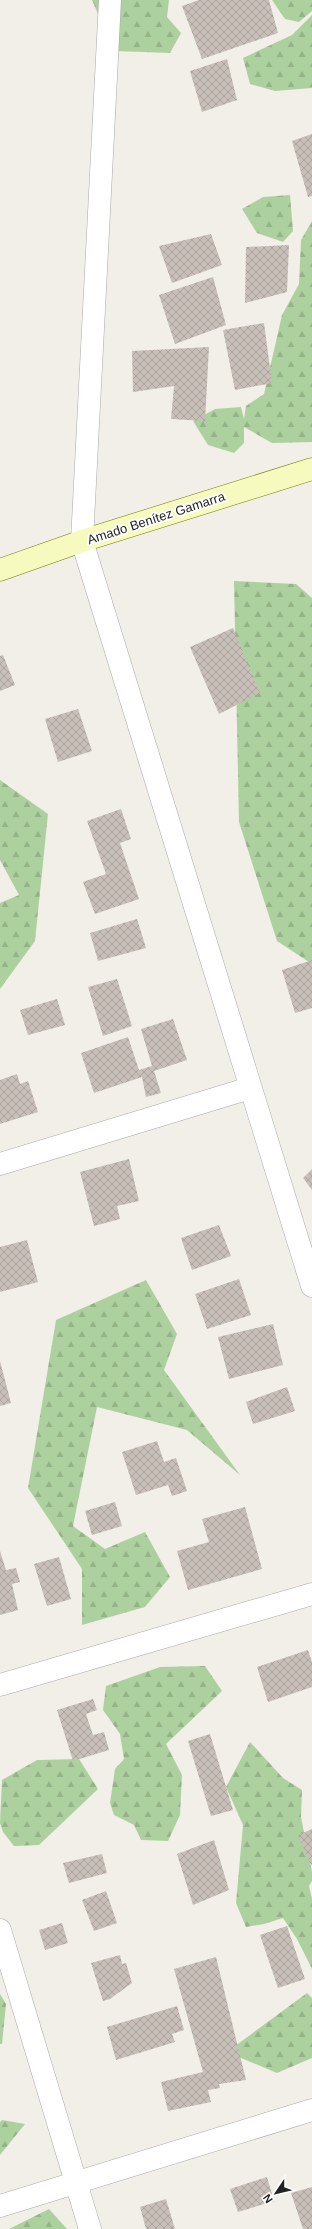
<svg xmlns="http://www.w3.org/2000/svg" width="312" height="2229" font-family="Helvetica,sans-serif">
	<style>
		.forest { fill: url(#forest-firs) }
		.building { fill: url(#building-cross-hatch) }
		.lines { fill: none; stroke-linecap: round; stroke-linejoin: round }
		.street-casing { stroke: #a9a9a9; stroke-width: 23 }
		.secondary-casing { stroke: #707d05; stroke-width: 23 }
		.street { stroke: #fff; stroke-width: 22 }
		.secondary { stroke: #f7fabf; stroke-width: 22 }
		.labels { text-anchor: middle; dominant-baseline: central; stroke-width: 3.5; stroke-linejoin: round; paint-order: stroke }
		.street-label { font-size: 13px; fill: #222; stroke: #fff }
	</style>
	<defs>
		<pattern id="forest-firs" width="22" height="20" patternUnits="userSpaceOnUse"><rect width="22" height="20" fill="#add19e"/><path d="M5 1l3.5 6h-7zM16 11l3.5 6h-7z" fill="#95b388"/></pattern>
		<pattern id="building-cross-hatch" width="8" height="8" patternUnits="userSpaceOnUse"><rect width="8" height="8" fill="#c7bfb8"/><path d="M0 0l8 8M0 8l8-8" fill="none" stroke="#aba49e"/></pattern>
	</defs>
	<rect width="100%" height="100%" fill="#f2efe9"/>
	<path class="forest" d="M92,0H169L167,17L181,33L170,53L114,51Z
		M272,0H312V11L299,22L285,19Z
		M312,15V88L275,91L250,84L243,58L292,35Z
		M290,195L293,231L283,242L257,233L242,209L263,197Z
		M312,221V442L272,443L244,427V443L234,453L208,445L193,421L215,409L241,407L244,419L246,406L264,394L282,315L299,284L301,240Z
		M234,581L296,584L312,598V964L277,941L239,822Z
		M0,780L48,814L35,941L0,989V903L19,895L0,860Z
		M146,1280L177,1334L164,1370L240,1475L187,1430L97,1407L73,1526L105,1549L145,1532L170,1577L145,1607L82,1625V1569L28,1488L56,1320Z
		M205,1666L222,1691L166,1744L182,1775L180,1815L168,1841L141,1840L134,1825L114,1815L110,1803L115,1769L124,1759L120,1734L103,1710L106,1686L160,1667Z
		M250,1742L283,1778L302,1790L301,1817L312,1872V1881L309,1886L312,1899V1969L297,1939L283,1918L264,1924L246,1927L236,1903L243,1825L226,1787Z
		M79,1759L98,1789L39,1845L14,1846L3,1832L0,1823L2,1780L37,1760Z
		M307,1993L312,1998V2058L277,2073L227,2052Z
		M0,1994L6,2004L2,2044H0Z
		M2,2120L25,2124L0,2155V2122Z
		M49,2209L67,2229H9Z"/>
	<path class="building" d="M199,0H269L278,33L202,59L182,6Z
		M227,59L237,100L202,112L190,71Z
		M312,134V196L308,197L292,141Z
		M211,234L222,265L172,283L159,246Z
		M289,245L287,292L245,303L246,247Z
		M213,277L226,325L175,344L159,295Z
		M264,323L272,383L235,390L223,330Z
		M209,347L205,421L171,419L174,386L133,392L132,351Z
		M233,628L260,693L219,714L190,647Z
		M3,655L15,685L0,691V656Z
		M78,709L92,751L58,762L45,719Z
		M121,809L131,839L120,843L139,899L95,914L83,882L106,874L87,821Z
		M137,919L146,948L98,961L90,933Z
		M312,960V1008L295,1013L282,970Z
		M117,979L132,1026L103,1036L88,987Z
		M57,999L65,1025L28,1035L20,1010Z
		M173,1019L187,1060L154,1071L161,1093L146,1097L142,1077L94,1093L81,1053L128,1037L139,1070L152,1066L141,1029Z
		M17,1074L20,1084L28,1081L38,1112L0,1124V1080Z
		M129,1159L139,1201L117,1206L120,1219L94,1226L80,1172Z
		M312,1169V1190L303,1178Z
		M219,1225L231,1256L192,1270L181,1238Z
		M27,1240L38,1282L0,1292V1247Z
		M239,1279L251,1315L207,1329L195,1294Z
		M273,1324L283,1365L229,1379L218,1337Z
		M0,1361L11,1403L0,1406Z
		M287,1387L295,1411L253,1424L246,1402Z
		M157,1441L164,1462L176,1458L187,1491L172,1496L168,1485L136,1495L122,1452Z
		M115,1502L122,1526L92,1535L85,1511Z
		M245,1507L262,1569L188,1590L177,1551L209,1542L202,1519Z
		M0,1551L6,1570L16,1568L20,1582L12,1584L18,1610L0,1615Z
		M59,1557L71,1599L47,1606L34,1564Z
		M308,1650L312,1662V1687L268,1702L257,1667Z
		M93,1699L97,1710L86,1714L93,1735L104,1732L109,1750L73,1761L57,1710Z
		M210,1734L233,1810L211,1816L188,1741Z
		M312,1829V1864L311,1865L298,1835Z
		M214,1840L229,1890L193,1905L177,1854Z
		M102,1854L107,1873L69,1883L63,1863Z
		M106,1891L117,1923L94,1931L82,1900Z
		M62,1923L68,1943L45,1950L39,1930Z
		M287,1926L305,1979L278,1988L260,1935Z
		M120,1955L122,1964L126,1963L132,1983L110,1999L103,2001L91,1963Z
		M216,1957L246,2080L219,2084L220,2088L208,2090L211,2102L168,2111L161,2082L203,2072L174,1969Z
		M177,2006L184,2030L172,2034L175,2042L116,2060L107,2027Z
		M267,2177L274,2201L238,2212L230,2189Z
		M312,2187V2229H303L291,2193Z
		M166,2199L175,2229H146L140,2207Z"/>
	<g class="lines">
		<defs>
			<path id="street" d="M110,0L82,541L312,1286
				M0,1164L250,1088
				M0,1685L312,1594
				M0,1930L90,2229
				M0,2206L312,2110"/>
			<path id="secondary" d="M0,570L82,541L312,469"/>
		</defs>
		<use href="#street" class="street-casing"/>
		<use href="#secondary" class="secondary-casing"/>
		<use href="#street" class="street"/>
		<use href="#secondary" class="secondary"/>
	</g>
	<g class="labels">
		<g class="street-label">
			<text transform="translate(156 518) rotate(-18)">Amado Benítez Gamarra</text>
		</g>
	</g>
	<g transform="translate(276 2193) rotate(235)" stroke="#ffffff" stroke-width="3" paint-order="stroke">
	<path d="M0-3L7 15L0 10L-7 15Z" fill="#222222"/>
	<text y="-6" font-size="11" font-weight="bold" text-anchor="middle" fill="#222222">N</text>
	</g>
</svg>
